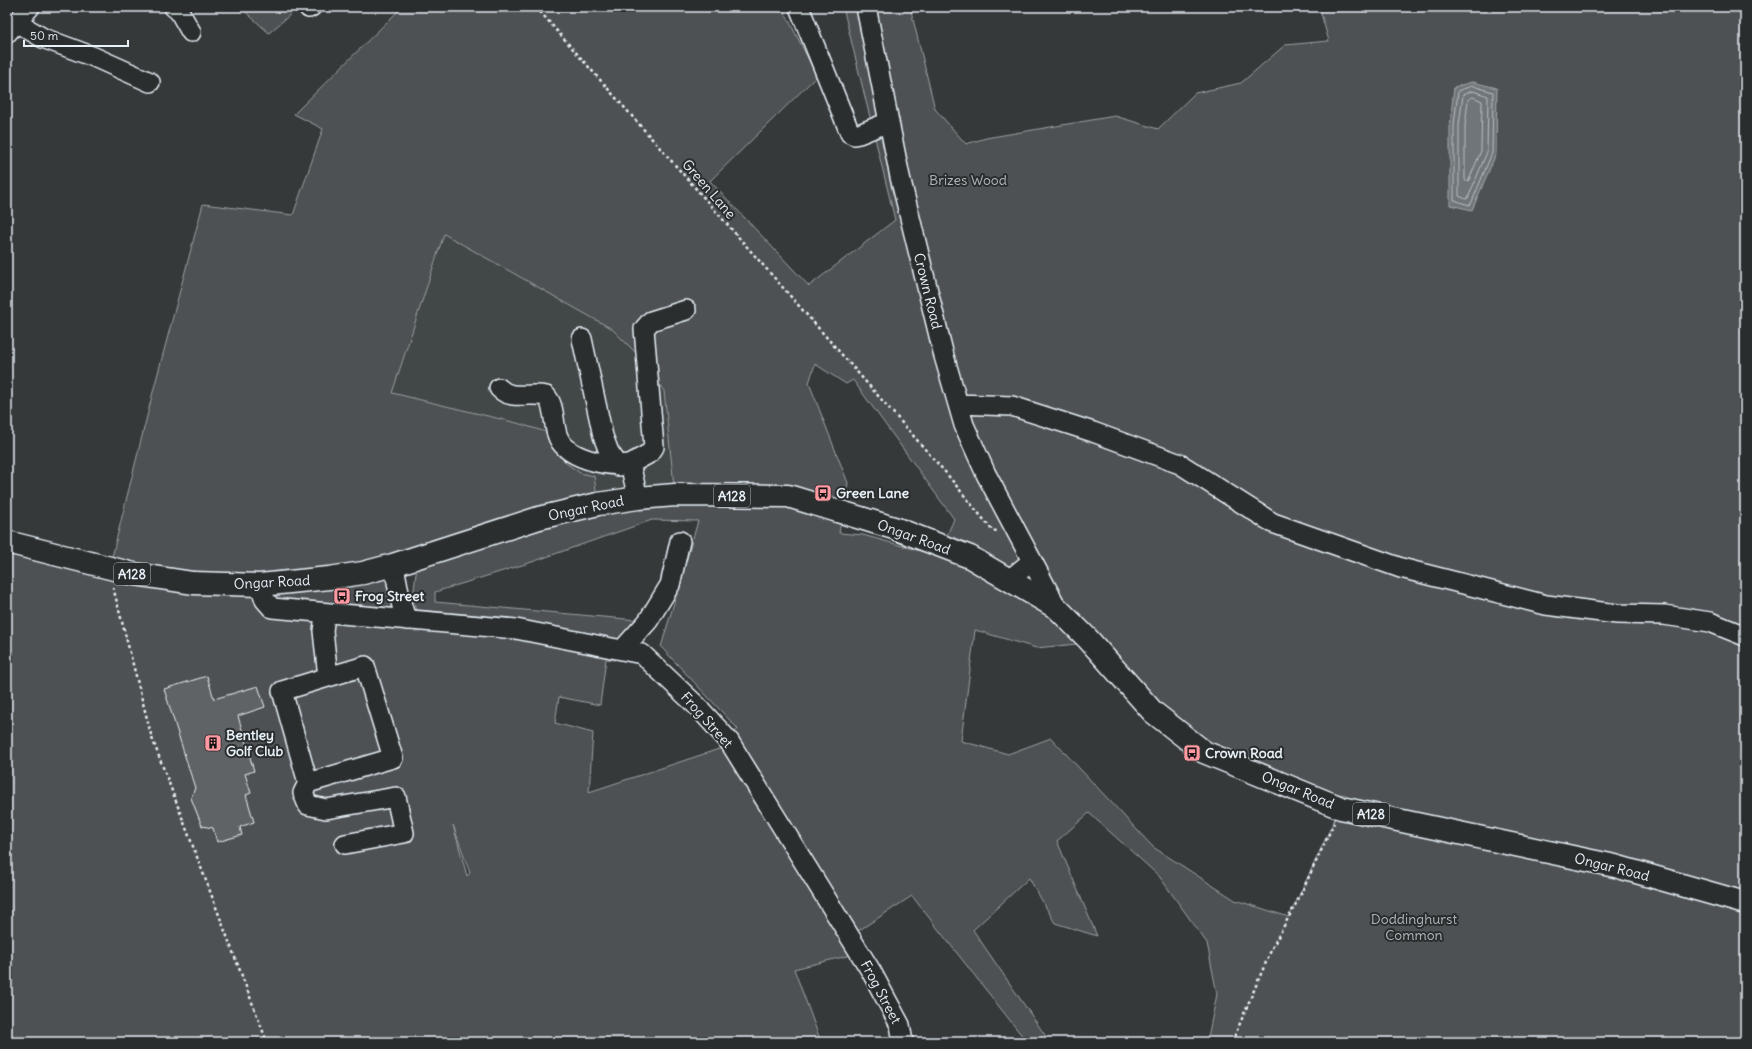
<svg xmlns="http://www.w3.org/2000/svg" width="1752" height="1049" font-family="Delius,sans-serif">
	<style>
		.built { fill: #424647 }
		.green { fill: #4d5152; stroke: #9aa1a5; fill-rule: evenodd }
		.water { fill: #707579; stroke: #a0a7ac }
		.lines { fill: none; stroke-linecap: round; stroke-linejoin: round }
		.shore { stroke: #b8bfc5; stroke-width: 1 }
		.building { fill: #5f6365; stroke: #e8f1f8 }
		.minor-casing { stroke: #e8f1f8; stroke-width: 22 }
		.major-casing { stroke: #e8f1f8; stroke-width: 25 }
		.path { stroke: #e8f1f8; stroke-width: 2.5; stroke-dasharray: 3 3; stroke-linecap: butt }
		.minor { stroke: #2a2d2e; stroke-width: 19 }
		.major { stroke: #2a2d2e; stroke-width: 22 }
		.labels { text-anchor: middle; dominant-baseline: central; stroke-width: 4; stroke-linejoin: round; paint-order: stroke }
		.shield { fill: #2a2d2e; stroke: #afb6bb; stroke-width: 1 }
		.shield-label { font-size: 13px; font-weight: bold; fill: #e8f1f8 }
		.park-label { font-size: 14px; fill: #b2b9be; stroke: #2a2d2e }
		.street-label { font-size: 14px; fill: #e8f1f8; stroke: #2a2d2e }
		.poi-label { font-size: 14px; font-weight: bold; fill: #e8f1f8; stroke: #2a2d2e; text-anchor: start }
	</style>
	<rect width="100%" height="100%" fill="#35393a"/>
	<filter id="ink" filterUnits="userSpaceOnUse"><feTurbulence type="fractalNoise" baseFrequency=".025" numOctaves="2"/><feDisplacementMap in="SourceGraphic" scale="8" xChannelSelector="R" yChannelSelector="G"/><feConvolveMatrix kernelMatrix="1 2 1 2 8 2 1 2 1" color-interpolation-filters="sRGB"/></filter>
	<g filter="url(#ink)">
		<path class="built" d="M444,233L612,329L640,357L664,391L675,495L598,504L594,476L580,473L566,463L552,440L517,423L392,393Z"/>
		<path class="green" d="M240,7H299L269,33Z
			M402,7H782L817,76L710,181L809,286L895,220L843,7H910L935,109L966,144L986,138L1115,116L1158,129L1195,93L1241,83L1285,45L1329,41L1319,7H1745V1042H1207L1217,994L1207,943L1159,876L1089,813L1057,841L1097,936L1055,923L1029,878L973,930L1049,1041L1080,1042H1027L912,896L844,940L851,955L794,969L821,1042H7V542L109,569L154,388L203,204L293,215L323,129L294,114ZM444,234L612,329L640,357L664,391L675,495L598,504L594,476L580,473L566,463L546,432L517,423L392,393ZM815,364L846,384L853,380L954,519L938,556L863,535L839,533L848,483L809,383ZM652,520L698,521L661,647L738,729L722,748L589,792L593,733L555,723L559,697L600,705L606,659L615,660L648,621L435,602V592L532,562ZM418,558L413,597L420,632L389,624L394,618V565ZM975,630L1036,648L1077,644L1204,752L1290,787L1346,795L1289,917L1235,900L1153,847L1051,738L1008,754L961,741ZM453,825L470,873L467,876Z"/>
		<path class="water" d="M1472,82L1497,88L1496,154L1472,210L1450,205V125L1454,87Z"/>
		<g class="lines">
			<path class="shore" d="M1473,86L1493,92L1492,153L1471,204L1469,205L1454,200V125L1458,91Z
				M1473,91L1488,96L1487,152L1468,198L1466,199L1459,196V125L1463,95Z
				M1473,97L1482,101L1481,151L1469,180L1467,182L1465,180V126L1468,100Z"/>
		</g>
		<path class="building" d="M207,676L214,699L258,686L265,707L238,716L254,771L245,774L251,793L246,795L254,822L240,827L242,835L217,842L213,828L202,826L191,798L195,788L164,689Z"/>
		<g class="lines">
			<defs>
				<path id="minor" d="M174,7L179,11L191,32
					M799,7L850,133L854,135L859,134L889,122
					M866,7L900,177L944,356L964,425L986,474L1057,608
					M309,8L311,7
					M16,22L43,38L94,57L150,82
					M7,33L30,7
					M582,339L603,436L609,452L619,466
					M499,388C511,401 530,392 546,396C555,405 553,422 557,434C564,459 608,467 630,464L638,498
					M958,404L1012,406L1093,432L1180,464L1273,523L1401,568L1546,605L1617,614L1664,615L1710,622L1745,636
					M630,464L650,453L654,447L644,329L651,321L686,310
					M393,565C399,583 398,602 407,620
					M1009,580L1032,561
					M260,585L265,600L272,608L516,629L642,654L697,706L729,741L871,971L900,1025L903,1042
					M325,614L323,631L328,677L365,666L393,758L308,783L282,691L328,677
					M622,650L648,621L670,585L680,541
					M308,783L303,793L308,805L326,809L396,797L404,833L345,844"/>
				<path id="major" d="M7,542L134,574L193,583L260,585L329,578L363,573L393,565L539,518L598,504L638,498L675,495L788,496L897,529L970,557L1057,608L1088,639L1153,712L1204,752L1341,808L1615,866L1745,903"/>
			</defs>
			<use href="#minor" class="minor-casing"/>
			<use href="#major" class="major-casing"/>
			<path class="path" d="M536,7L946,473L993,531L999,530
				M113,587L152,738L267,1042
				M1232,1042L1272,948L1299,898L1334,823"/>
			<use href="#minor" class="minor"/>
			<use href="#major" class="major"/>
		</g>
	</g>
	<defs>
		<symbol id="bus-square" viewBox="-11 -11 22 22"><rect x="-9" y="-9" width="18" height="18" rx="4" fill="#ff9aa2" stroke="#2a2d2e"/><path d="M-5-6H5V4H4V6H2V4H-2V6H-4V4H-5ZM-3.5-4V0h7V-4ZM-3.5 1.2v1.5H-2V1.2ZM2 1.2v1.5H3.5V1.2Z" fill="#111"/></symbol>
		<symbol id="building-square" viewBox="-11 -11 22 22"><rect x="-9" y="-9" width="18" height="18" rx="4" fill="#ff9aa2" stroke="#2a2d2e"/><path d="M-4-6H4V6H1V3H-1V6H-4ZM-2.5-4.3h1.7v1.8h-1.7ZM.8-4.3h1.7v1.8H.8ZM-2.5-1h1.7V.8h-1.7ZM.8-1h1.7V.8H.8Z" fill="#111"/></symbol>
	</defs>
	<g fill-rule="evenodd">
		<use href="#bus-square" x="813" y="483" width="20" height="20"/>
		<use href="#bus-square" x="332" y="586" width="20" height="20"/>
		<use href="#building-square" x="203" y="733" width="20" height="20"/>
		<use href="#bus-square" x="1182" y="743" width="20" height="20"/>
	</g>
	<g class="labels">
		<g class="shield">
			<rect x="714" y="485" width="36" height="22" rx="3"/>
			<rect x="114" y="563" width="36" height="22" rx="3"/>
			<rect x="1353" y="803" width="36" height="22" rx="3"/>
		</g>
		<g class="shield-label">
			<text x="732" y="496">A128</text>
			<text x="132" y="574">A128</text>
			<text x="1371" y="814">A128</text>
		</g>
		<g class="park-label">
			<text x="968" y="180">Brizes Wood</text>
			<text x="1414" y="919">Doddinghurst<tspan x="1414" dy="16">Common</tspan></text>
		</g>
		<g class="street-label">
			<text transform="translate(709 189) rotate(49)">Green Lane</text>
			<text transform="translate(928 291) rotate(76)">Crown Road</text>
			<text transform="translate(586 508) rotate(-12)">Ongar Road</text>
			<text transform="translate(914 537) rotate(20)">Ongar Road</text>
			<text transform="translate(272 582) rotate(-3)">Ongar Road</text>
			<text transform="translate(707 720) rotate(48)">Frog Street</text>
			<text transform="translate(1298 790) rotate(22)">Ongar Road</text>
			<text transform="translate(1612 867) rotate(14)">Ongar Road</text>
			<text transform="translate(881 992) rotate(62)">Frog Street</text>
		</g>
		<g class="poi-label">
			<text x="836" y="493">Green Lane</text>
			<text x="355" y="596">Frog Street</text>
			<text x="226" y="735">Bentley<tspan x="226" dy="16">Golf Club</tspan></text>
			<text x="1205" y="753">Crown Road</text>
		</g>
	</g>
	<rect width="1752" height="1049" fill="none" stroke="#2a2d2e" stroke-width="24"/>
	<rect x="12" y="12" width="1728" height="1025" fill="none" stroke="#e8f1f8" stroke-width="1.5" filter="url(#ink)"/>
	<path d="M24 40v6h104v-6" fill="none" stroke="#e8f1f8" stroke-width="2"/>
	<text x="30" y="40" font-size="12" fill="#e8f1f8" stroke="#2a2d2e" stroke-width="3" paint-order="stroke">50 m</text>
</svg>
